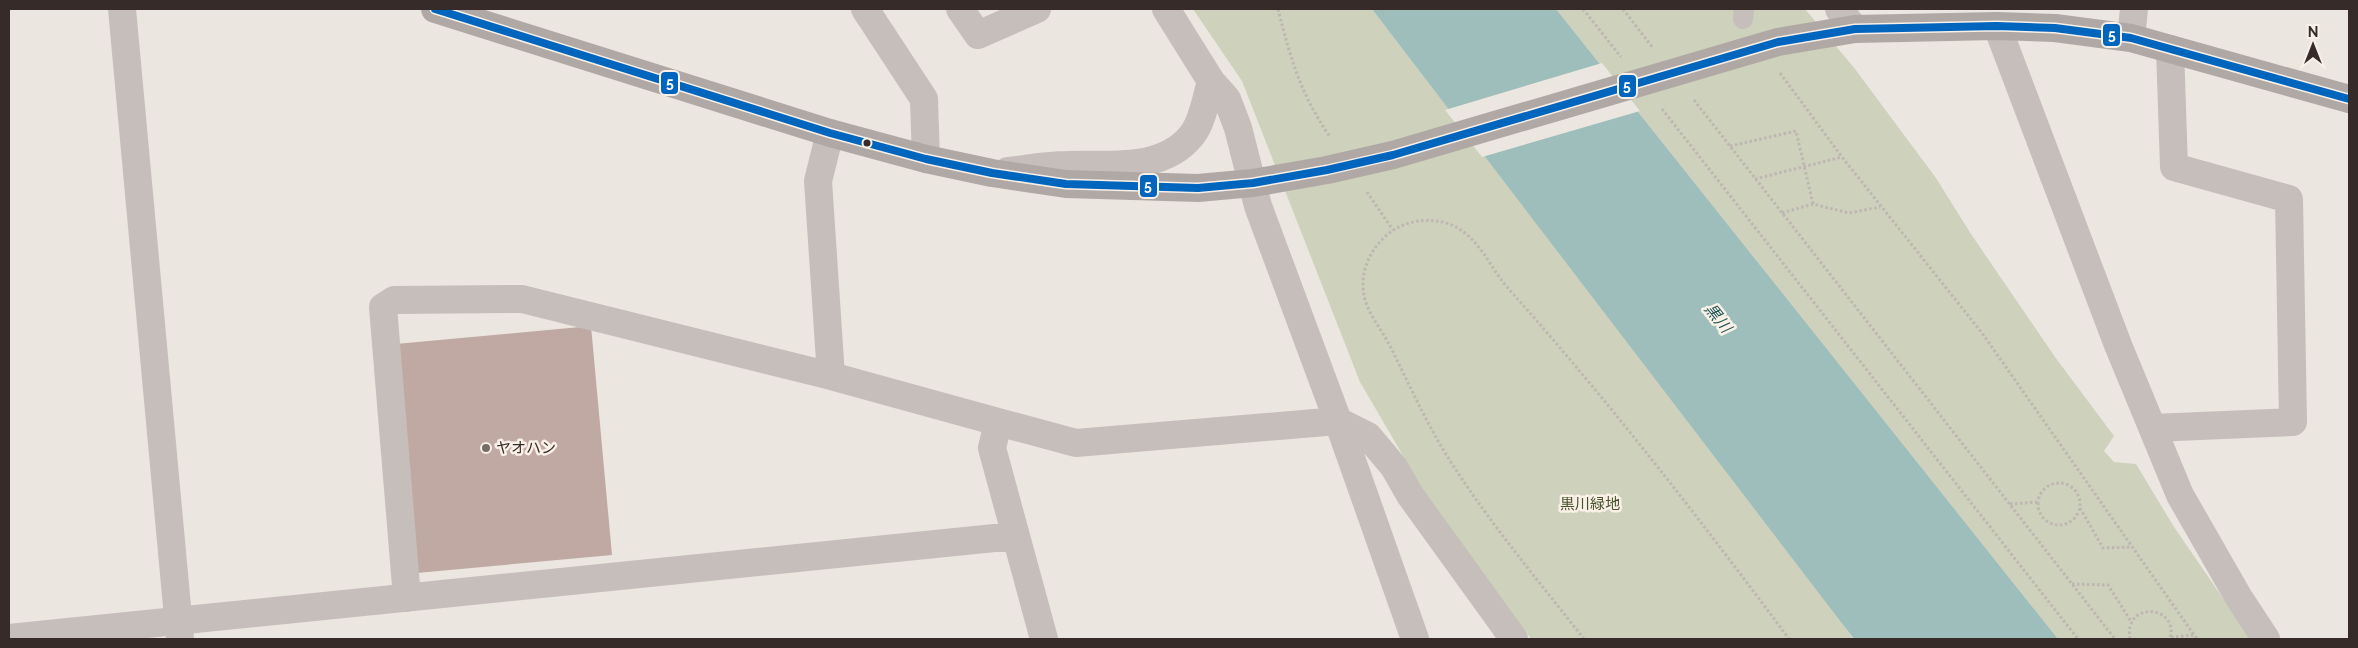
<svg xmlns="http://www.w3.org/2000/svg" width="2358" height="648" font-family="Raleway,'Noto Sans JP',sans-serif">
	<style>
		.green { fill: #ced1bb }
		.water { fill: #9dbebb }
		.pier { fill: #ece6e0 }
		.building { fill: #bfa9a2 }
		.lines { fill: none; stroke-linecap: round; stroke-linejoin: round }
		.path { stroke: #beb6b2; stroke-width: 3; stroke-dasharray: 2.5 2.5; stroke-linecap: butt }
		.pedestrian { stroke: #c5beba; stroke-width: 20 }
		.minor { stroke: #c5beba; stroke-width: 28 }
		.tertiary { stroke: #c5beba; stroke-width: 28 }
		.trunk { stroke: #b0a8a4; stroke-width: 28 }
		.bus-1-casing { stroke: #f9f0e8; stroke-width: 11 }
		.bus-1 { stroke: #0065bd; stroke-width: 8 }
		.bus-dot { fill: #362b28; stroke: #f9f0e8; stroke-width: 2 }
		.poi-dot { fill: #766c68; stroke: #f9f0e8; stroke-width: 2 }
		.labels { text-anchor: middle; dominant-baseline: central; stroke-width: 5; stroke-linejoin: round; paint-order: stroke }
		.poi-label { font-size: 15px; fill: #362b28; stroke: #f9f0e8; text-anchor: start }
		.park-label { font-size: 15px; fill: #48532c; stroke: #f9f0e8 }
		.water-label { font-size: 16px; font-style: italic; fill: #1f5655; stroke: #f9f0e8 }
		.line-badge { stroke: #f9f0e8; stroke-width: 2 }
		.badge-label { font-size: 14px; text-anchor: middle; font-weight: bold; fill: #fff }
	</style>
	<rect width="100%" height="100%" fill="#ece6e0"/>
	<path class="green" d="M1193,9H1372L1830,605L1853,639H1531L1433,507L1360,382L1242,81Z
		M1556,9H1805L1855,69L1936,178L1971,234L2055,357L2114,436L2104,451L2114,462L2136,464L2174,527L2251,639H2058Z"/>
	<path class="water" d="M1372,9H1556L2058,639H1854Z"/>
	<path class="pier" d="M1602,63L1640,111L1482,157L1445,110Z"/>
	<path class="building" d="M591,326L612,555L417,573L396,344Z"/>
	<g class="lines">
		<path class="path" d="M1278,9C1291,60 1300,93 1330,137
			M1583,9L1621,57
			M1623,9L1653,48
			M1780,73L1842,157L1982,333L2197,639
			M1694,100L2115,639
			M1662,109L2078,639
			M1730,146L1796,131L1813,204
			M1755,179L1842,157
			M1367,192L1393,230
			M1782,213L1813,204L1849,213L1880,207
			M2038 504a21 21 0 1 1 42 0a21 21 0 1 1-42 0Z
			M2010,504L2037,502
			M2080,508L2103,548L2131,547
			M2072,584L2108,585L2132,623
			M2171,637L2195,635
			M1584,639C1537,579 1488,521 1447,456C1426,422 1410,386 1392,350C1382,328 1364,312 1363,287C1362,265 1374,244 1392,231C1409,219 1435,217 1454,226C1480,239 1489,266 1507,287C1607,399 1700,519 1789,639
			M2130,639C2123,600 2180,605 2170,639"/>
		<path class="pedestrian" d="M1743,19L1744,9"/>
		<path class="minor" d="M865,9L924,99L926,159
			M960,9L978,35L1037,9
			M1166,9L1211,81L1227,99L1238,128L1258,206L1338,421L1415,639
			M1839,9L1855,29
			M1997,26L2118,345L2180,495L2239,598L2266,639
			M2131,38L2134,9
			M830,133L818,181L831,376
			M1008,171C1027,169 1047,165 1066,165C1107,163 1162,173 1192,135C1203,121 1206,98 1211,81
			M998,422L1076,443L1338,421L1368,436L1394,467L1410,495L1514,639
			M2153,428L2293,422L2289,199L2174,167L2170,49
			M407,598L383,307L394,300L522,299L831,376L998,422L992,448L1044,639
			M9,638L1014,536"/>
		<path class="tertiary" d="M122,9L180,639"/>
		<path class="trunk" d="M435,9L830,133L926,159L992,173L1066,184L1198,188L1253,183L1327,170L1393,155L1778,42L1855,29L1997,26L2055,28L2131,38L2349,99"/>
		<defs>
			<path id="bus-1" d="M435,9L830,133L926,159L992,173L1066,184L1198,188L1253,183L1327,170L1393,155L1778,42L1855,29L1997,26L2055,28L2131,38L2349,99"/>
		</defs>
		<use href="#bus-1" class="bus-1-casing"/>
		<use href="#bus-1" class="bus-1"/>
	</g>
	<circle class="bus-dot" cx="867" cy="143" r="4.5"/>
	<circle class="poi-dot" cx="486" cy="448" r="5"/>
	<g class="labels">
		<g class="poi-label">
			<text x="496" y="448">ヤオハン</text>
		</g>
		<g class="park-label">
			<text x="1590" y="504">黒川緑地</text>
		</g>
		<g class="water-label">
			<text transform="translate(1718 318) rotate(51)">黒川</text>
		</g>
	</g>
	<g class="line-badge">
		<rect x="2102" y="23" width="19" height="24" rx="5" fill="#0065bd"/>
		<rect x="660" y="71" width="19" height="24" rx="5" fill="#0065bd"/>
		<rect x="1618" y="74" width="19" height="24" rx="5" fill="#0065bd"/>
		<rect x="1139" y="174" width="19" height="24" rx="5" fill="#0065bd"/>
	</g>
	<g class="badge-label">
		<text x="2112" y="40">5</text>
		<text x="670" y="88">5</text>
		<text x="1627" y="91">5</text>
		<text x="1148" y="191">5</text>
	</g>
	<rect width="2358" height="648" fill="none" stroke="#362b28" stroke-width="20"/>
	<g transform="translate(2313 45)" stroke="#f9f0e8" stroke-width="4" paint-order="stroke">
	<path d="M0-4L9 19L0 12L-9 19Z" fill="#362b28"/>
	<text y="-8" font-size="14" font-weight="bold" text-anchor="middle" fill="#362b28">N</text>
	</g>
</svg>
